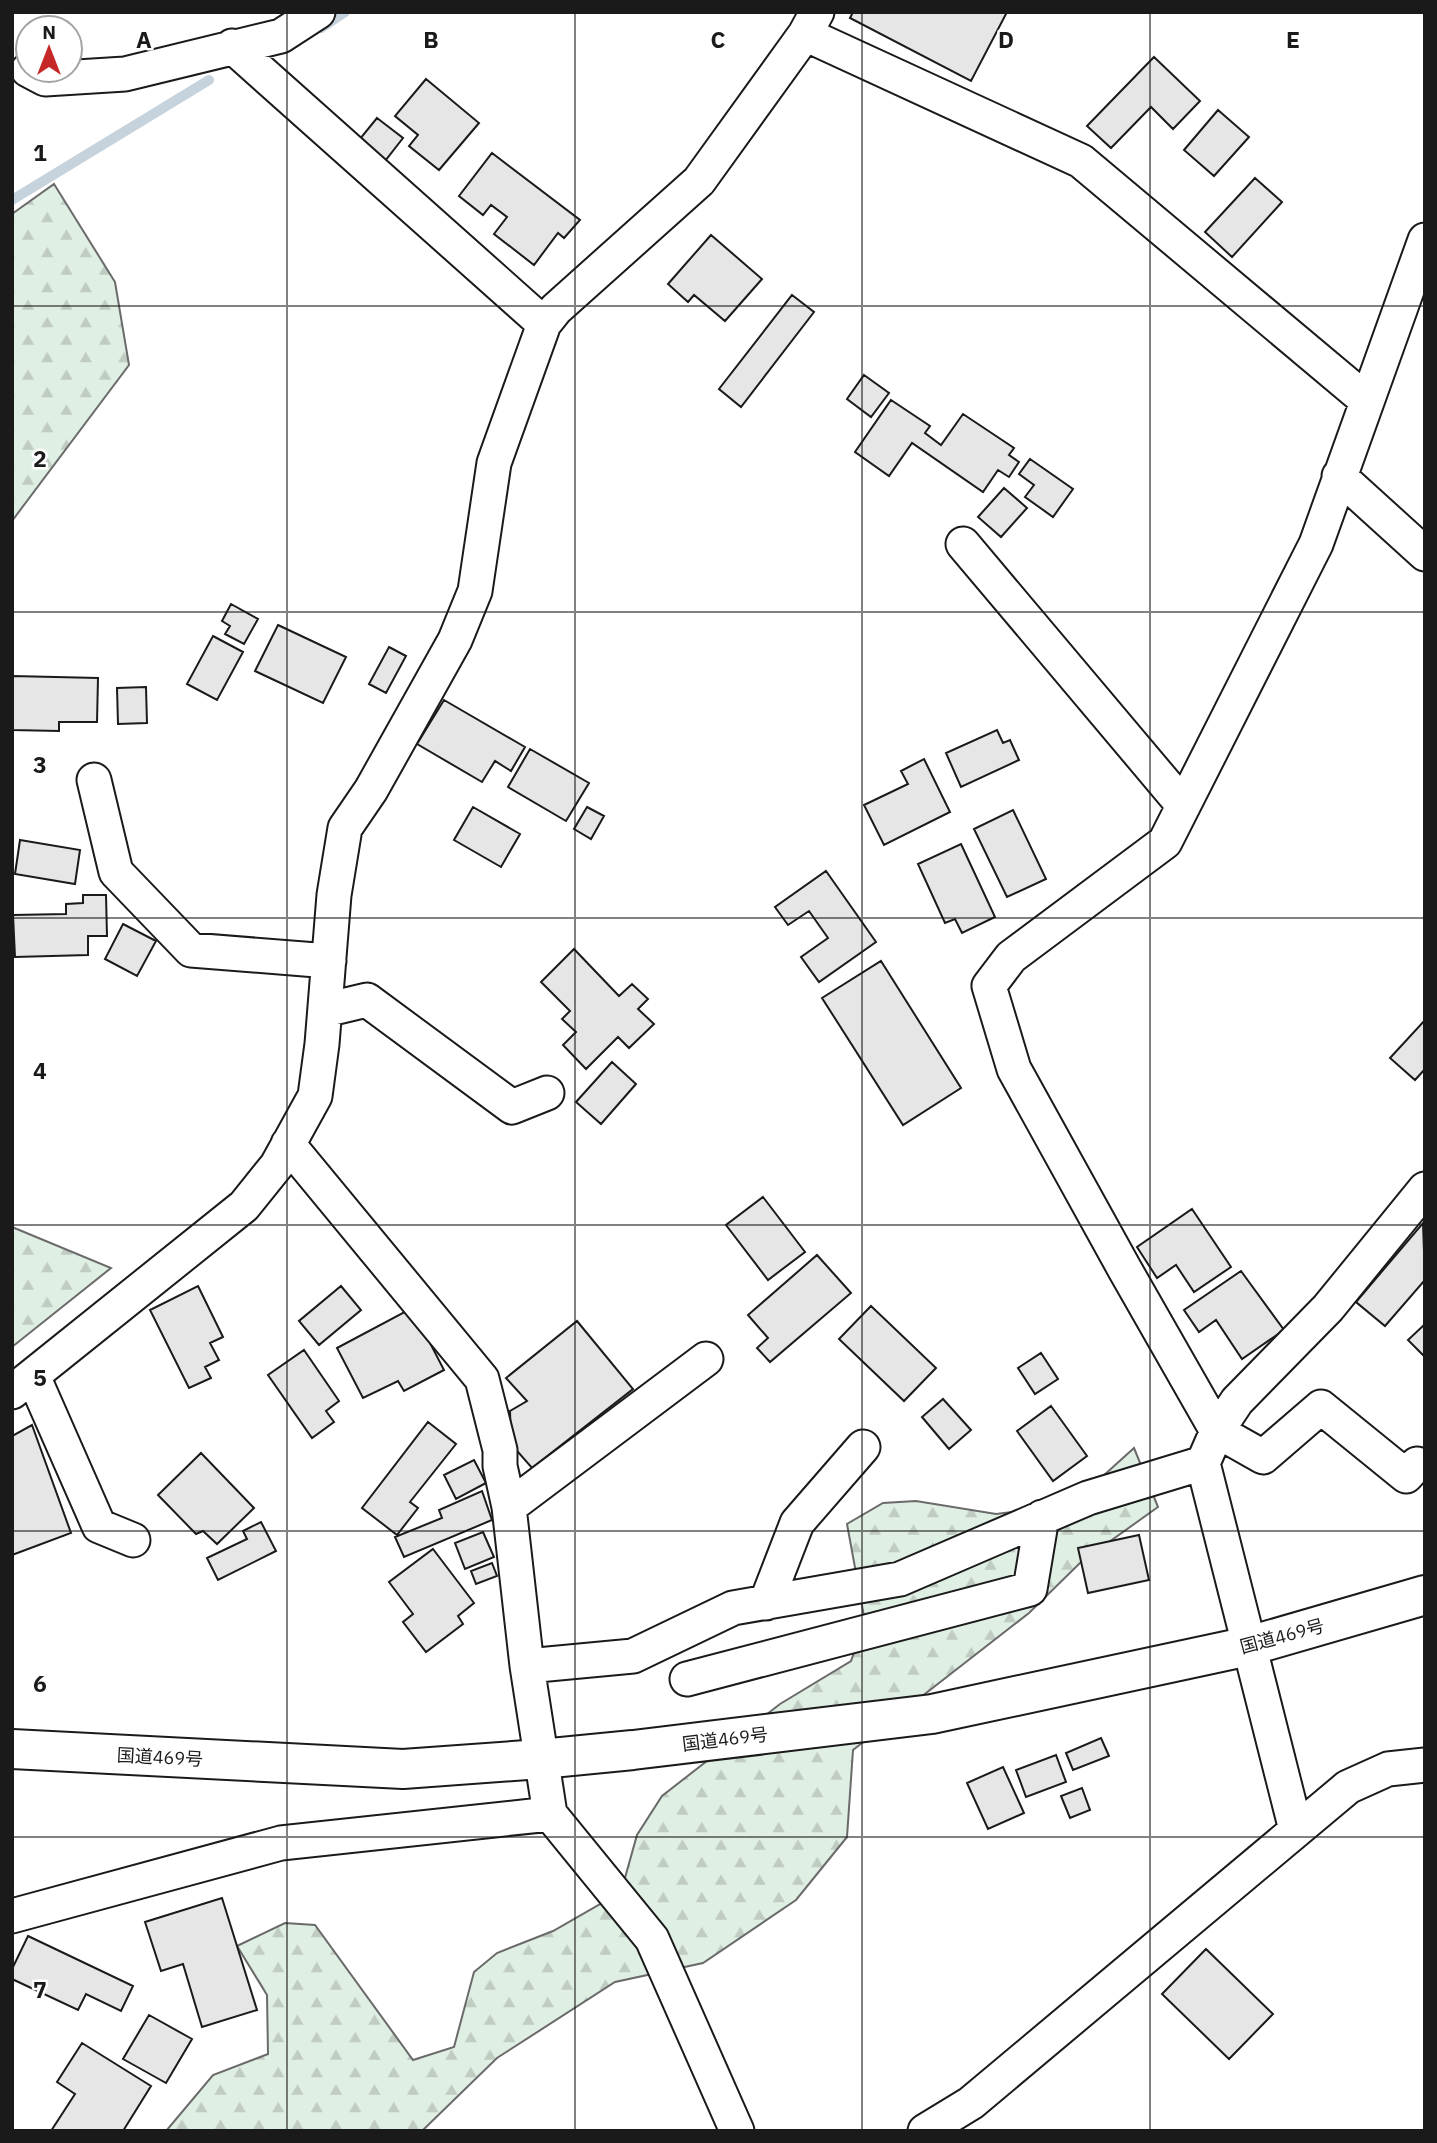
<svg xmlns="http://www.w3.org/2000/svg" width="1437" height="2143" font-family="'IBM Plex Sans','Noto Sans JP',sans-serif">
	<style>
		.forest { fill: url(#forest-firs); stroke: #6a6a6a; stroke-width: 2 }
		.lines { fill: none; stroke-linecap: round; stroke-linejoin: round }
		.stream { stroke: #c6d2dc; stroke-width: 10 }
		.building { fill: #e6e6e6; stroke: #1a1a1a; stroke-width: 2 }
		.street-casing { stroke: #1a1a1a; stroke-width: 37 }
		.highway-casing { stroke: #1a1a1a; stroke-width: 42 }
		.street { stroke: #fff; stroke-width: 33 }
		.highway { stroke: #fff; stroke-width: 38 }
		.grid { fill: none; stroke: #1a1a1a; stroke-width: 2; stroke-opacity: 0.55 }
		.labels { text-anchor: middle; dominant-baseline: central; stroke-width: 5; stroke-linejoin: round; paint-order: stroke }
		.street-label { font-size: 18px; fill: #1a1a1a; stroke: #fff }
		.grid-label { font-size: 23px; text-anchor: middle; font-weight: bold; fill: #1a1a1a; stroke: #fff; stroke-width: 5; stroke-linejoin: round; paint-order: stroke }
	</style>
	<defs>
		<pattern id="forest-firs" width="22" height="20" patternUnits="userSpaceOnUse" patternTransform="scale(1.75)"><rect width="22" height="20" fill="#e0efe3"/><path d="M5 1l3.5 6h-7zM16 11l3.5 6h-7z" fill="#c0ccc2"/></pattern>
	</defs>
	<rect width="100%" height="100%" fill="#fff"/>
	<path class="forest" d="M54,184L115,282L129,365L12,521V214Z
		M12,1227L111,1268L12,1347Z
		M1134,1448L1158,1507L1081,1562L1029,1613L853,1750L847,1837L796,1900L703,1963L615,1982L497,2058L422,2131H166L213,2075L268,2054L267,1995L237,1946L285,1923L315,1925L413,2060L454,2047L474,1972L497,1953L553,1931L621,1892L637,1835L662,1796L780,1704L851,1661L865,1622L847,1524L883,1503L916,1501L996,1514L1071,1505Z"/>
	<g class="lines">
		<path class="stream" d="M321,28L345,12
			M12,200L209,80"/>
	</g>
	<path class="building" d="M853,12H1007L971,81L850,18Z
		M1154,57L1200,101L1173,129L1151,107L1111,148L1087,126Z
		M426,79L479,123L439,170L409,146L418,135L395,116Z
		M1218,110L1249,137L1214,176L1184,150Z
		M377,118L403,138L385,161L359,140Z
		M492,153L580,220L564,238L558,233L534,265L494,234L507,217L491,205L483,215L459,196Z
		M1255,178L1282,202L1232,257L1205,232Z
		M711,235L762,279L725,321L694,295L688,302L668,284Z
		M792,295L814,312L741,407L719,389Z
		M864,375L889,393L871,417L847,399Z
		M891,400L930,426L925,433L941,445L963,414L1014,448L1009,455L1019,462L1009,477L998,470L983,492L912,443L889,476L855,452Z
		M1030,459L1073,489L1053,517L1025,497L1034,485L1019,474Z
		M1004,488L1027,508L1001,537L978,517Z
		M231,604L258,619L244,644L225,634L230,626L222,621Z
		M278,625L346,657L323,703L255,671Z
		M213,636L243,652L217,700L187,684Z
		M389,647L406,656L386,693L369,684Z
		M12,676L98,678L97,722H59V731L12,730Z
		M146,687L147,723L118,724L117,688Z
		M444,700L525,747L511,771L495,761L482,782L417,744Z
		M997,730L1003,743L1010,740L1019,760L961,787L946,753Z
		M530,749L589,783L566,821L508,787Z
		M924,759L950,812L884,845L864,805L908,784L901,771Z
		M473,807L520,834L501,867L454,840Z
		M587,807L604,816L591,839L574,829Z
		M1013,810L1046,879L1007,897L974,829Z
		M20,840L80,850L75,884L15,874Z
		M961,844L995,917L962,933L955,919L945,923L918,864Z
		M826,871L876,942L819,982L801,957L828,938L809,911L788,925L775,907Z
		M83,895H106L107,936H88V955L15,957L13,915L66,914V904L83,903Z
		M123,924L156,941L137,976L105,959Z
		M574,949L619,996L632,984L648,999L638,1009L654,1024L629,1048L618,1037L586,1069L563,1045L576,1032L562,1019L570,1011L541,982Z
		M881,961L961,1088L903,1125L822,998Z
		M1425,1020V1069L1415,1080L1390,1058Z
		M612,1062L636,1084L601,1124L576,1102Z
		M763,1197L805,1252L768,1280L726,1225Z
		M1192,1209L1231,1267L1194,1292L1176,1265L1157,1278L1137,1247Z
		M1423,1223L1425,1280L1385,1326L1356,1302Z
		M817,1255L851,1293L770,1362L757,1348L768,1338L748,1315Z
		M1241,1271L1284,1330L1242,1359L1216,1320L1199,1332L1184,1310Z
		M198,1286L223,1337L210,1343L219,1360L205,1367L211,1378L189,1388L150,1310Z
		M341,1286L361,1310L319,1345L299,1321Z
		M871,1306L936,1368L904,1401L839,1339Z
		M412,1308L444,1370L404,1391L398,1381L363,1398L337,1348Z
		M577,1321L633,1389L532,1468L511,1444L510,1411L527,1401L506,1378Z
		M1425,1324V1357L1408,1340Z
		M304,1350L339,1401L326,1411L334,1422L312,1438L268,1375Z
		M1041,1353L1058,1379L1035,1394L1018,1368Z
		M943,1399L971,1430L949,1449L922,1417Z
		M1051,1406L1087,1456L1053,1481L1017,1431Z
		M428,1422L456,1444L410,1502L418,1508L397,1535L362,1508Z
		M32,1425L71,1533L12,1555V1436Z
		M201,1453L254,1508L217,1544L203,1531L196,1534L158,1495Z
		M474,1460L486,1483L456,1499L444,1475Z
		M482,1491L492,1520L404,1557L395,1537L442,1518L439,1510Z
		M261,1522L276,1551L218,1580L207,1558L247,1539L243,1531Z
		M483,1532L494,1557L465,1569L455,1543Z
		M1139,1535L1149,1580L1088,1593L1078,1548Z
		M433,1549L474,1603L458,1616L463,1624L426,1652L403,1622L413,1614L389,1582Z
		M492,1563L497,1576L476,1584L471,1571Z
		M1101,1738L1109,1756L1073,1770L1066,1753Z
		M1056,1755L1066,1782L1026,1797L1016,1770Z
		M1003,1767L1024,1813L988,1829L967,1783Z
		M1082,1788L1090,1810L1070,1818L1061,1796Z
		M222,1898L257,2010L202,2027L183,1964L161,1971L145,1922Z
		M28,1936L133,1986L121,2011L86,1994L78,2010L12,1979V1969Z
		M1206,1949L1273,2014L1229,2059L1162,1994Z
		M149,2015L192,2039L166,2083L123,2059Z
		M82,2043L151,2086L123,2131H51L75,2094L57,2082Z"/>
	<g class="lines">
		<defs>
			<path id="street" d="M805,34L1081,161L1366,400
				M232,46L544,324
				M28,70L45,79L125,74L281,36L318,12
				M1339,476L1425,554
				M963,544L1183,805
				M94,780L116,872L191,950L329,961
				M325,1010L367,1000L512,1107L547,1093
				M288,1144L482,1379L500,1450V1466L509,1507L527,1666L550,1814L652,1939L737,2131
				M33,1376L99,1526L133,1540
				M12,1392L244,1206L277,1165L315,1096L322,1044L334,895L345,828L371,790L455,640L475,591L494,463L544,324L556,309L699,181L805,34L817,12
				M1203,1463L1296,1830
				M1417,1464L1406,1476L1321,1407L1263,1457L1217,1431L1124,1268L1014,1069L989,986L1011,957L1165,842L1316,544L1425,240
				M509,1507L706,1359
				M766,1603L797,1523L863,1447
				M527,1666L633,1656L733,1608L900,1579L1088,1498L1203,1463L1217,1431L1237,1401L1328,1308L1425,1189
				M687,1679L1030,1589L1042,1517
				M12,1916L281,1843L550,1814
				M925,2131L971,2103L1348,1787L1388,1769L1425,1765"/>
			<path id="highway" d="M12,1749L403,1769L541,1759L633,1750L932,1714L1249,1646L1425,1595"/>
		</defs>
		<use href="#street" class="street-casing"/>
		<use href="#highway" class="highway-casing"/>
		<use href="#street" class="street"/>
		<use href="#highway" class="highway"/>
	</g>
	<path class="grid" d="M287,12V2131M575,12V2131M862,12V2131M1150,12V2131M12,306H1425M12,612H1425M12,918H1425M12,1225H1425M12,1531H1425M12,1837H1425"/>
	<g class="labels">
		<g class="street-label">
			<text transform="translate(1282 1636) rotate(-15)">国道469号</text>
			<text transform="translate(725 1739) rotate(-7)">国道469号</text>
			<text transform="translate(160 1757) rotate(3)">国道469号</text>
		</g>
	</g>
	<g class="grid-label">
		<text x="144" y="48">A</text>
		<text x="431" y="48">B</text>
		<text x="718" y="48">C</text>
		<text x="1006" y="48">D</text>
		<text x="1293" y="48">E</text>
		<text x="40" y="161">1</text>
		<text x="40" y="467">2</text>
		<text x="40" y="773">3</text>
		<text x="40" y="1079">4</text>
		<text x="40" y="1386">5</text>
		<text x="40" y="1692">6</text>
		<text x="40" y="1998">7</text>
	</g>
	<rect width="1437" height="2143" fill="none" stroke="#1a1a1a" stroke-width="28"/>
	<g transform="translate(49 49)"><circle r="33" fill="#ffffff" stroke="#a3a3a3" stroke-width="2"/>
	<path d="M0-5L12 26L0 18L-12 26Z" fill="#c62828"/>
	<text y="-10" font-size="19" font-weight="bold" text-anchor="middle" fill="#1a1a1a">N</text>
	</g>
</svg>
